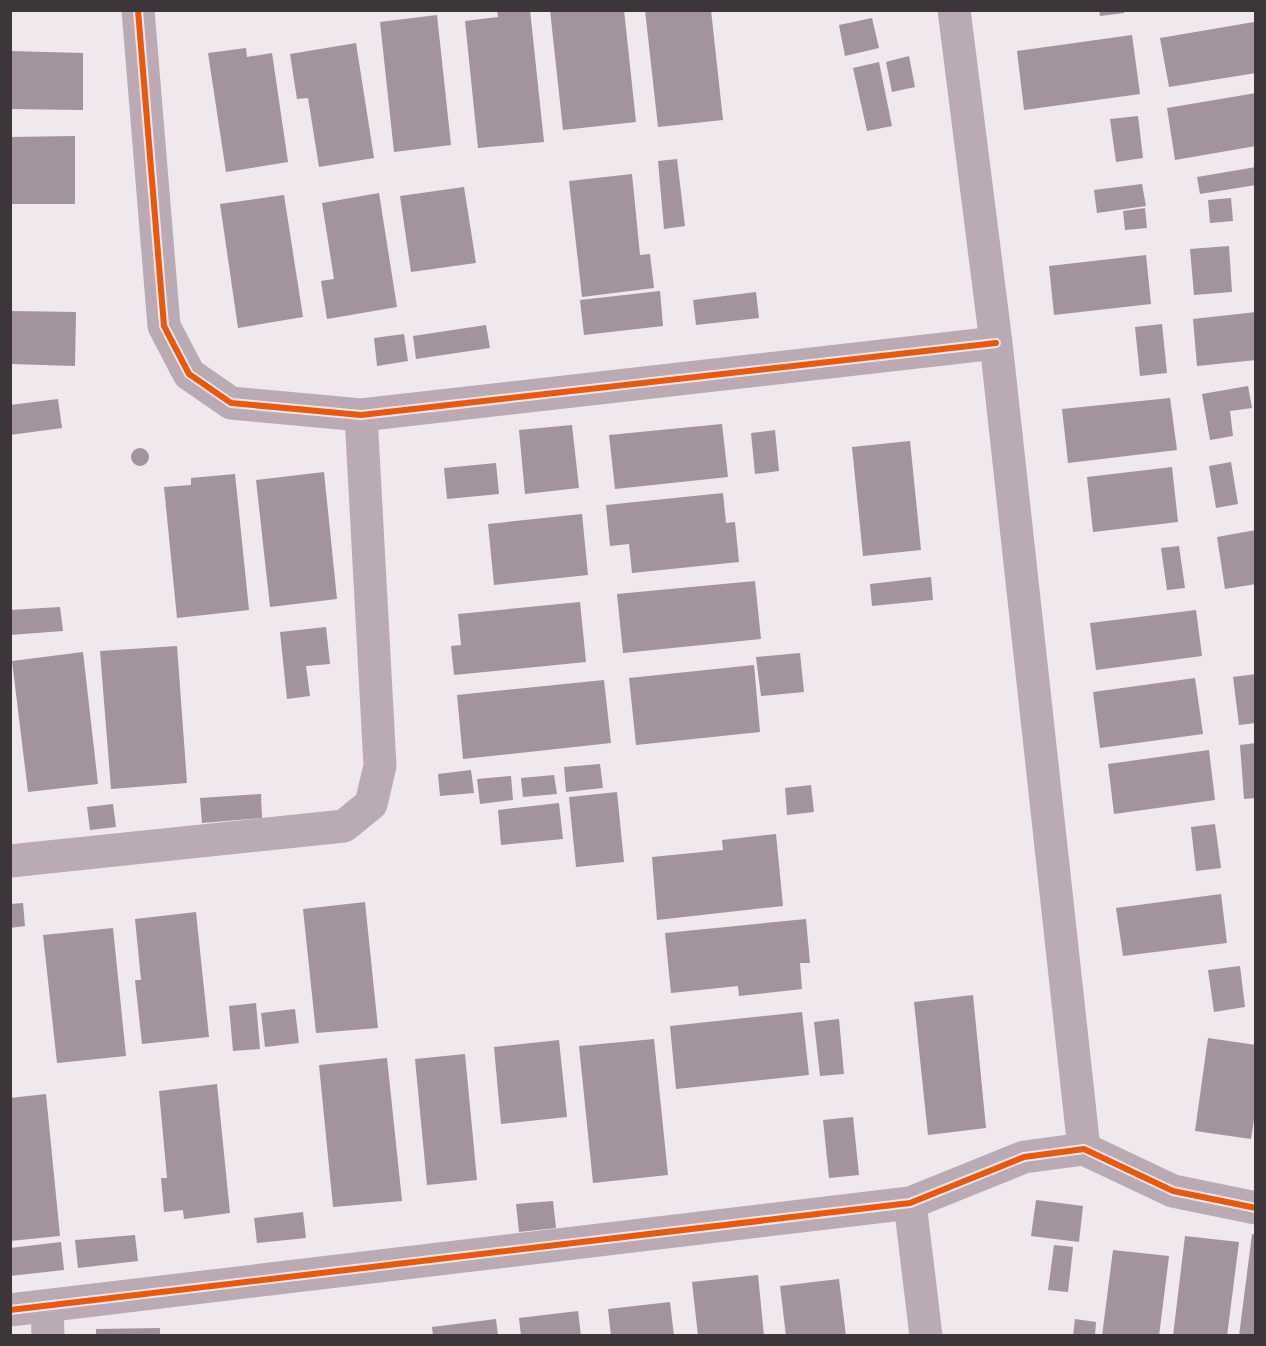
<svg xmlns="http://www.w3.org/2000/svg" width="1266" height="1346" font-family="'Nunito Sans',sans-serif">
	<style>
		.building { fill: #a2939d }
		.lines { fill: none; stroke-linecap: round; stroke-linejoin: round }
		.street { stroke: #baaab3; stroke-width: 33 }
		.cycleway-casing { stroke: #f4e5ee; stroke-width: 10 }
		.cycleway { stroke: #e8590c; stroke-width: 6 }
	</style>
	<rect width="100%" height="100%" fill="#f0e8ed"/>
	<path class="building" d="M497,10H530L544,142L478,148L465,21L498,17Z
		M550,10H624L636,122L563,130Z
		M645,10H711L723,120L658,127Z
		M1099,10H1124V13L1100,16Z
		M437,15L451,145L394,152L380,22Z
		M872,18L879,48L845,56L839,25Z
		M1254,22L1256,73L1169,87L1160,38Z
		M1132,35L1140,94L1024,110L1017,51Z
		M356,43L374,158L319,167L308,98L297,99L290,54Z
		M246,48L247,57L272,53L288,162L226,172L208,53Z
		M10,51L83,53V110L10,109Z
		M909,56L915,87L892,92L886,62Z
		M879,62L892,126L867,131L853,68Z
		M1256,93V146L1175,160L1167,108Z
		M1138,116L1143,158L1116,162L1110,119Z
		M75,136V204H10V137Z
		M677,159L685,226L664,229L658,161Z
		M1256,167V185L1200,194L1197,177Z
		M632,174L640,255L650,254L654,288L582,297L569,181Z
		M1142,184L1146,206L1097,213L1094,190Z
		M464,187L476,263L411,272L400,196Z
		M379,193L397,307L327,319L321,281L334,279L322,203Z
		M284,195L303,317L238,328L220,204Z
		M1231,198L1233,221L1210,223L1208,200Z
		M1145,208L1147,228L1125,230L1123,211Z
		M1229,246L1232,292L1194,295L1190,249Z
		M1146,255L1151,304L1054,315L1049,266Z
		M660,291L663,326L584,335L580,300Z
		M756,292L759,318L696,325L693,300Z
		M10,311L76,312L75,366L10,364Z
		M1256,312V360L1197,366L1193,319Z
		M1162,324L1167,373L1140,376L1135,327Z
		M486,325L490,348L416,359L413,336Z
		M404,334L408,361L377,366L374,338Z
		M1248,386L1252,408L1230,411L1233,436L1210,440L1202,394Z
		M1170,398L1177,450L1068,463L1062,409Z
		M58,399L62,428L10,435V405Z
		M722,424L728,477L615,489L609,435Z
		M572,425L579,488L525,494L519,430Z
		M775,430L779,471L755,474L751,433Z
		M910,441L921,550L863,556L852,447Z
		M131 457a9 9 0 1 1 18 0a9 9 0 1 1-18 0Z
		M1231,462L1238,504L1216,508L1209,466Z
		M496,463L499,494L447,499L444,468Z
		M1172,467L1178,522L1093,532L1087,477Z
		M324,472L337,599L270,607L256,480Z
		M235,474L249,610L177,618L164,487L191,485V478Z
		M723,493L726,523L735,522L739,562L632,573L629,544L610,546L606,505Z
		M582,514L588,575L494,585L488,524Z
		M1256,530V584L1225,589L1217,537Z
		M1179,546L1185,588L1167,590L1161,548Z
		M931,577L933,600L872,606L870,584Z
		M755,581L761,639L623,653L617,594Z
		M580,602L586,662L454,675L451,646L461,645L458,614Z
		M60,607L63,631L10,635V610Z
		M1196,610L1202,656L1096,670L1090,623Z
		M326,627L330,664L306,666L310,696L287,699L280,632Z
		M177,646L187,783L111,789L100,651Z
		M83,652L98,784L28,792L12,661Z
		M800,653L804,692L761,696L756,657Z
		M754,665L760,732L636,745L629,678Z
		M1256,674V723L1239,725L1233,677Z
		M1195,678L1203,734L1100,748L1093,692Z
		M604,680L611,743L463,759L457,695Z
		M1256,743V798L1244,799L1240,745Z
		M1209,750L1215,800L1114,814L1108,764Z
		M600,764L603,788L566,792L564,767Z
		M471,770L474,793L440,796L438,774Z
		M554,775L557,794L523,797L521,778Z
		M511,776L513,800L480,804L477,779Z
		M811,785L814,812L787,815L785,788Z
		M617,792L624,862L576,867L569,797Z
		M261,794L262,818L202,823L200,798Z
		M559,803L563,839L501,845L498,810Z
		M113,804L116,827L90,830L87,807Z
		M1215,824L1221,868L1196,871L1191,827Z
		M776,834L783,906L657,920L652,857L723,850L722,840Z
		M1221,894L1227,943L1123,956L1116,908Z
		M365,902L378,1028L316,1033L303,909Z
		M23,903L25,926L10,928V904Z
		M196,912L209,1037L142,1044L135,980H141L135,919Z
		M806,919L810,963H800L802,989L739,996L738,986L671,993L665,933Z
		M113,928L126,1056L57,1063L43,935Z
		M1240,966L1245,1007L1214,1012L1208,970Z
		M973,995L986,1128L928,1135L914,1002Z
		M256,1003L260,1049L233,1051L229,1006Z
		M295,1009L299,1043L265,1047L261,1013Z
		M802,1012L809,1075L676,1089L670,1026Z
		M839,1019L844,1074L820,1076L814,1022Z
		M1208,1038L1256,1045V1107L1251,1139L1195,1131Z
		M654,1039L668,1175L593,1183L579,1046Z
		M559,1040L567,1117L501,1124L494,1047Z
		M465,1054L477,1180L427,1185L415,1059Z
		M387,1058L402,1201L333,1207L319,1065Z
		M217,1084L230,1213L184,1219L183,1210L164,1212L161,1178H167L159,1091Z
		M46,1094L60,1236L10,1241V1098Z
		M853,1117L859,1175L829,1178L823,1120Z
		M1036,1200L1083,1206L1079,1242L1031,1236Z
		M553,1201L556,1228L519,1232L516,1204Z
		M303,1212L306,1238L257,1243L254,1218Z
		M1252,1234L1256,1235V1336H1239Z
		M135,1235L138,1261L78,1268L75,1240Z
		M1185,1236L1239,1242L1227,1336H1173Z
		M61,1242L64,1270L10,1276V1248Z
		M1054,1245L1073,1247L1068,1292L1048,1290Z
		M1113,1250L1169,1256L1159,1336H1102Z
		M758,1275L764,1336H698L692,1282Z
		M839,1279L846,1336H786L780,1286Z
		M670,1302L674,1336H611L608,1309Z
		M578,1311L581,1336H521L519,1318Z
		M496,1319L498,1336H433L432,1327Z
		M1075,1319L1096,1322L1095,1336H1073Z
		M160,1328V1336H96V1329Z"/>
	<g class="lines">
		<path class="street" d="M138,10L164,326L189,374L231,403L361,415L996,343
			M954,10L996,343L1084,1149
			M10,861L344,826L371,804L380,766L361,415
			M910,1203L926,1336
			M47,1306L48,1336
			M10,1310L910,1203L1024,1157L1084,1149L1173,1191L1256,1208"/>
		<defs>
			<path id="cycleway" d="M138,10L164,326L189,374L231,403L361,415L996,343
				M10,1310L910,1203L1024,1157L1084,1149L1173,1191L1256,1208"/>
		</defs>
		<use href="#cycleway" class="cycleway-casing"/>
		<use href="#cycleway" class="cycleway"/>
	</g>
	<rect width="1266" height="1346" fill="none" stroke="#3c363a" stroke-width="24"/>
</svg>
